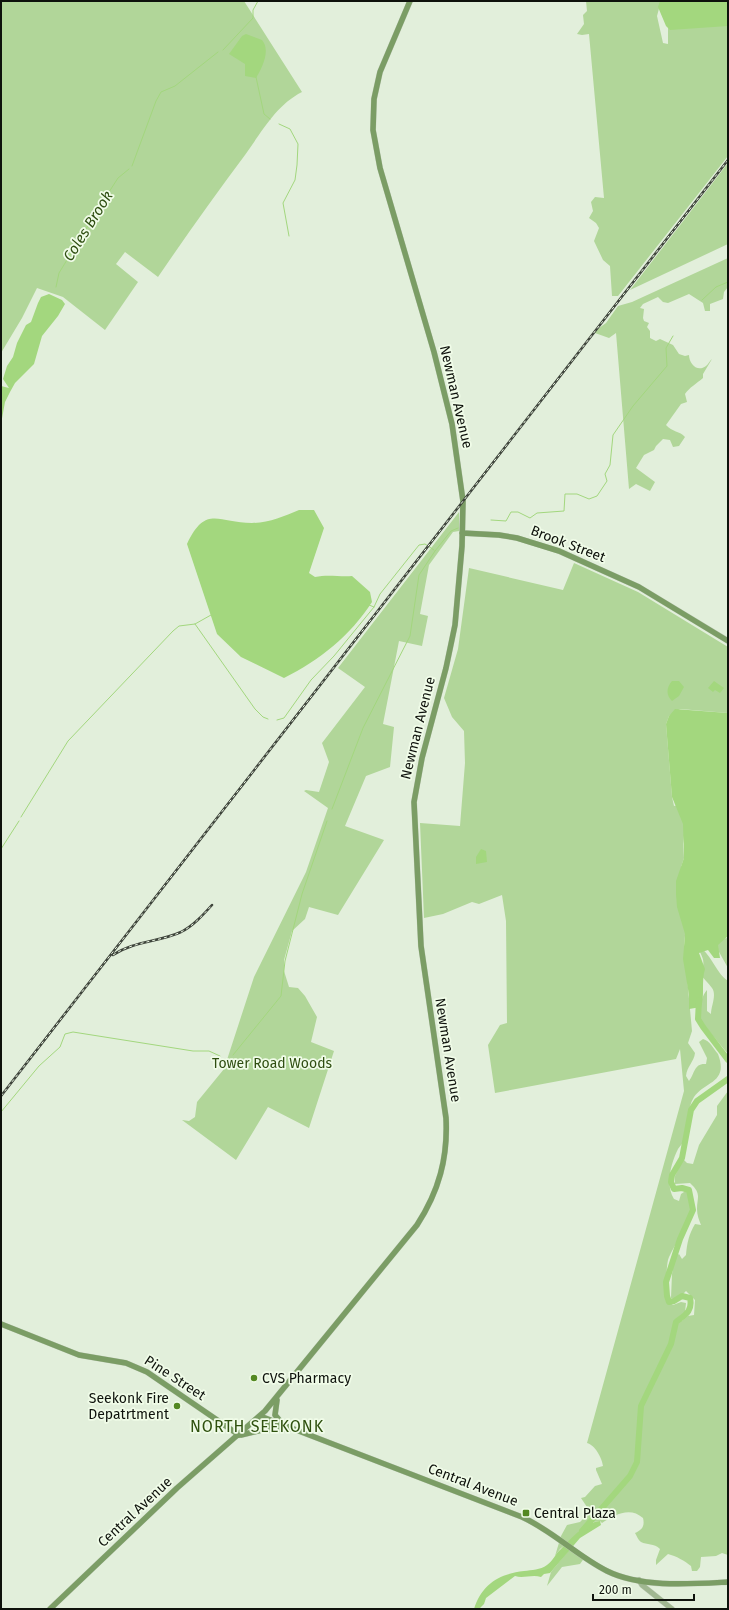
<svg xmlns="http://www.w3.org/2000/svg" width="729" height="1610" font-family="'Fira Sans',sans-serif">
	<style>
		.green { fill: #b1d699 }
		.water { fill: #a3d77e }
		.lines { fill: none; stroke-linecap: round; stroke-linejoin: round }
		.stream { stroke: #a3d77e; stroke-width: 1 }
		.river { stroke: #a3d77e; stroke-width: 6 }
		.tertiary-casing { stroke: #c0ccba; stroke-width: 6 }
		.secondary-casing { stroke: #c0ccba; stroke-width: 6 }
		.tertiary { stroke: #a0b791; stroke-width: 5 }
		.secondary { stroke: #7b9d65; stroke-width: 5.5 }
		.rail-casing { stroke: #3e443b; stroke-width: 2.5 }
		.rail { stroke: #f0fce8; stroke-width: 1; stroke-dasharray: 3; stroke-linecap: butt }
		.poi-dot { fill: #538821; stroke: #f0fce8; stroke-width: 1.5 }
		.labels { text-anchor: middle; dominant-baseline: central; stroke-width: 3.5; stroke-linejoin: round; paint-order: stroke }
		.street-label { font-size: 14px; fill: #0e120c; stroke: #f0fce8 }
		.park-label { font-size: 14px; fill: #2f4e11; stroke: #f0fce8 }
		.poi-label { font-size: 14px; fill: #0e120c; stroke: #f0fce8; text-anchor: start }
		.water-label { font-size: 15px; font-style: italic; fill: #2f4f12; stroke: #f0fce8 }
		.quarter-label { font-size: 16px; letter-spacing: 1px; fill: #2f510f; stroke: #f0fce8 }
	</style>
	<rect width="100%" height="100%" fill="#e2efdb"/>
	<path class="green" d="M1,1H244L302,92C276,105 261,133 245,155C215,195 186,236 158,277L125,252L116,264L138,282L105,330L63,297L37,288L22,318L1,353Z
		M586,1H661L657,16L663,43L668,44V26L728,23V156L618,296H612L610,266L603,260L594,241L599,228L596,223L589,218L593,211L591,202L595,197L604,198L589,34L582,35L577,34L584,24L583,15L587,11Z
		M728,163V244L630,290Z
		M728,258V287L724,292L723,299L710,304V311H705L703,303L689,294L668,303L663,302L658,297L643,304L640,308L644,309L643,318L644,321L649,323L647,327L650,331V338L656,341L660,339L673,345L679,354L685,356L689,355C689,363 697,373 706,366C709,364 709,361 712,359L703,374V378C697,383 689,388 685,394L687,402L681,404L666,425C672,432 680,431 685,437L679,446L673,447L670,440L663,439L656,446L654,450L644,455L636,468L655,482L650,491L636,484L629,489L616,333L609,338L595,333V331L606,323L618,306L632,302Z
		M459,512V531L453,532L429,565L420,614L428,616L422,646L399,641L383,724L394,727L390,767L366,776L345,826L384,840L338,915L309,907L305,919L292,931L284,960V971L289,987L298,988L305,996L317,1017L311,1042L334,1051L309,1128L268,1107L236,1160L182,1120L189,1121L195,1117L197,1102L224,1069L254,977L306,872L328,808L304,791L306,790L319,792L329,762L322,743L365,687L338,668Z
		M574,563L638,592L728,647V713L680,709L669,716L666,724L672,797L674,806L688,803L683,844L684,858L681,867L688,910L684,944L692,1031L688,1043L695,1053C694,1062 687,1066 686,1076L689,1081C695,1073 694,1063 706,1064L707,1058L699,1042L703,1039C710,1041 713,1048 718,1054C729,1083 705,1081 694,1097C686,1109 690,1126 685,1139C683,1143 680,1146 678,1149C671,1163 665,1185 674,1199L679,1201L681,1194L687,1190C703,1207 674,1243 668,1260C666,1270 667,1276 667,1284C668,1295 663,1299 673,1305L681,1302L686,1303L685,1312L678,1318V1321H682L688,1316L694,1315L695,1300L686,1291L677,1300L671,1298L672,1274L675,1257L679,1254L682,1259L686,1255C687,1243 689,1234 695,1224L701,1225C699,1220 697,1215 697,1209C697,1197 702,1194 690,1183L675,1184V1176L683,1159L687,1163L693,1164L699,1145L717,1115V1106L728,1091V1555L722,1553L716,1556L701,1557L700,1567L697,1571H692L691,1566C685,1561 676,1556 668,1554L656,1565V1560L660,1549C654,1543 647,1545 641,1542C638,1540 637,1536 635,1533C642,1530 645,1526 643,1518C630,1506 614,1515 602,1523L600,1521L593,1522L560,1549L555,1556L561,1536L567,1525L580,1522L588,1514L589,1510L581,1498L585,1497L595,1486L602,1484L596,1470V1468L603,1466C602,1458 595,1445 587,1443L684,1091L680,1049L676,1059L495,1093L488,1045L500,1025L507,1023L506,921L502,895L479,904L472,902L443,914L424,918L420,823L460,826L465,763L464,731L452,717L444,698L458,649L469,568L563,590Z
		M728,938V968L714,943L721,939Z
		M696,945C712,953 714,971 728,981V1054L700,1020C699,1011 701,996 707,990V1011L711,1014C711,1006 717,995 712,988C708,982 703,979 700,973C707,962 702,956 696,945Z
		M569,1550L585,1557L580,1564L562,1567L547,1586L551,1572Z"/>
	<path class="water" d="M660,1H728V26L670,30L666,26L658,7Z
		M246,34L262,40C271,50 262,68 256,78L245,76V64L229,54L242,36Z
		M49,294L62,300L65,304L58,316L42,336L34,364L15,383L10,392L5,402L1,424V386L9,388L3,379L7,366L13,357L17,343L26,325L31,322L38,303L41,297Z
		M299,510H314L324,528L309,573L315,577C328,574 339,577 352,576L370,592L372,602C350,636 320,660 284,678L241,657L217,634L187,544C206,504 218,523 252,523C269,523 284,516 299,510Z
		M672,681H679L684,687L679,696L672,701C666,695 666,688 672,681Z
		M714,681L724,688L720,693L715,690L713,692L708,688Z
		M675,709L728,713V936L718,945L720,958H714L708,950L699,953L705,969C701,982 705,995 701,1007L689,1009V995L683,959L685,934L677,907L676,894V881L684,858L683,824L672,797L666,724L669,716Z
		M481,849L486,851L487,862L476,864V857Z
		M600,1521L601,1525L580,1538L550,1573L544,1574L541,1577C532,1574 523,1579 515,1576L486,1598L484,1604L479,1609H474C482,1584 499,1574 524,1571C532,1570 540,1570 547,1565C553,1561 555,1554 561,1549C570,1539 586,1522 600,1521Z"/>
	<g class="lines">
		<path class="stream" d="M223,50L253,18V10L258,1
			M256,77L264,114L270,119
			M279,124L290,129L298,144L297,165L295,180L283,203L289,236
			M132,166L156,101L161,92L175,86L218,52
			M56,287L59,273L100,206L118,178L129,169
			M702,300L716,287L728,282
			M491,520L506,521L511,512H518L530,518L537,513L564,511L565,494H577L589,499L597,496L607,481L605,474L610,465L613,435L633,406L667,366L666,348L673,336
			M369,605L374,607
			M195,624L255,709L263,717L268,719
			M277,720L284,718L311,680L334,656L374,607L380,594L419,545L425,544L434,550
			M332,809L363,728L410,636L419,575L435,551L451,531L458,528
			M21,817L68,741L173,631L179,626L195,624L211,615
			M1,849L19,821
			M233,1055L281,996L285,961L302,894L327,821
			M1,1112L39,1066L60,1047L65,1034L73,1032L193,1051H209L220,1056"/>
		<path class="river" d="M699,1000L698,1019L703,1027L728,1060
			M582,1531L630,1476L637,1462L641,1406L671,1344L676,1322C685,1315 693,1311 690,1298L682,1296L674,1301L669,1302L667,1296L666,1282L680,1239L693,1210L689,1190L682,1188L674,1189L671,1182L672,1175L682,1158L691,1110L697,1101L728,1079"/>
		<defs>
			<path id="tertiary" d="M639,1580L642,1585L672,1609"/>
			<path id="secondary" d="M462,533L499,535L517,538L559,551L639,587L728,641
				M1,1324L79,1355L126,1363L147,1372L239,1435
				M277,1400L275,1415L281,1422
				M260,1416L522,1517C553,1531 577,1556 607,1571C641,1588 691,1584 728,1582
				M260,1416L265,1422L277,1428
				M241,1435L262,1430L292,1429
				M50,1609L177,1488L265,1411L417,1225C439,1191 448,1158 446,1118L421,946L414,802L422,758L446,668L455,625L462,546L463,501L452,424L434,352L380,168L373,130L374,99L380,72L410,1"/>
		</defs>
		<use href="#tertiary" class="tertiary-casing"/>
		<use href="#secondary" class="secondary-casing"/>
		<use href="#tertiary" class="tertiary"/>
		<use href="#secondary" class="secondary"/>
		<defs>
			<path id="rail" d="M113,955C134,941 159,942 181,932C193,926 203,915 212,905
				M1,1096L728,160"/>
		</defs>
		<use href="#rail" class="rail-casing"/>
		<use href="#rail" class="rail"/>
	</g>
	<g class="poi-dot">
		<circle cx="254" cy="1378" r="4"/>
		<circle cx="177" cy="1406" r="4"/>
		<rect x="522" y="1509" width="8" height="8" rx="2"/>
	</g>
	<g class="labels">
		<g class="street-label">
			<text transform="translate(456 397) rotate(77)">Newman Avenue</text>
			<text transform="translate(568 544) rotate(21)">Brook Street</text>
			<text transform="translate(418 728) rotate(-76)">Newman Avenue</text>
			<text transform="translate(448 1050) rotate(81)">Newman Avenue</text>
			<text transform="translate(175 1378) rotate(33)">Pine Street</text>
			<text transform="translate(473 1485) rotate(21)">Central Avenue</text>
			<text transform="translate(135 1512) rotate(-43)">Central Avenue</text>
		</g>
		<g class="park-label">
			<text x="272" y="1063">Tower Road Woods</text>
		</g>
		<g class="poi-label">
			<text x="262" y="1378">CVS Pharmacy</text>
			<text x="169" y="1398" text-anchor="end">Seekonk Fire<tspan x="169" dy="16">Depatrtment</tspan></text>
			<text x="534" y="1513">Central Plaza</text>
		</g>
		<g class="water-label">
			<text transform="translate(88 226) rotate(-58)">Coles Brook</text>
		</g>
		<g class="quarter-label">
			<text x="257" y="1426">NORTH SEEKONK</text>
		</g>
	</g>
	<rect width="729" height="1610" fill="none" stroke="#0e120c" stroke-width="4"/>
	<path d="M593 1594v6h101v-6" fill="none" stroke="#0e120c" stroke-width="2"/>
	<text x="599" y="1594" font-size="12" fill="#0e120c" stroke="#f0fce8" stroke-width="3" paint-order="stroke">200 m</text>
</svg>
